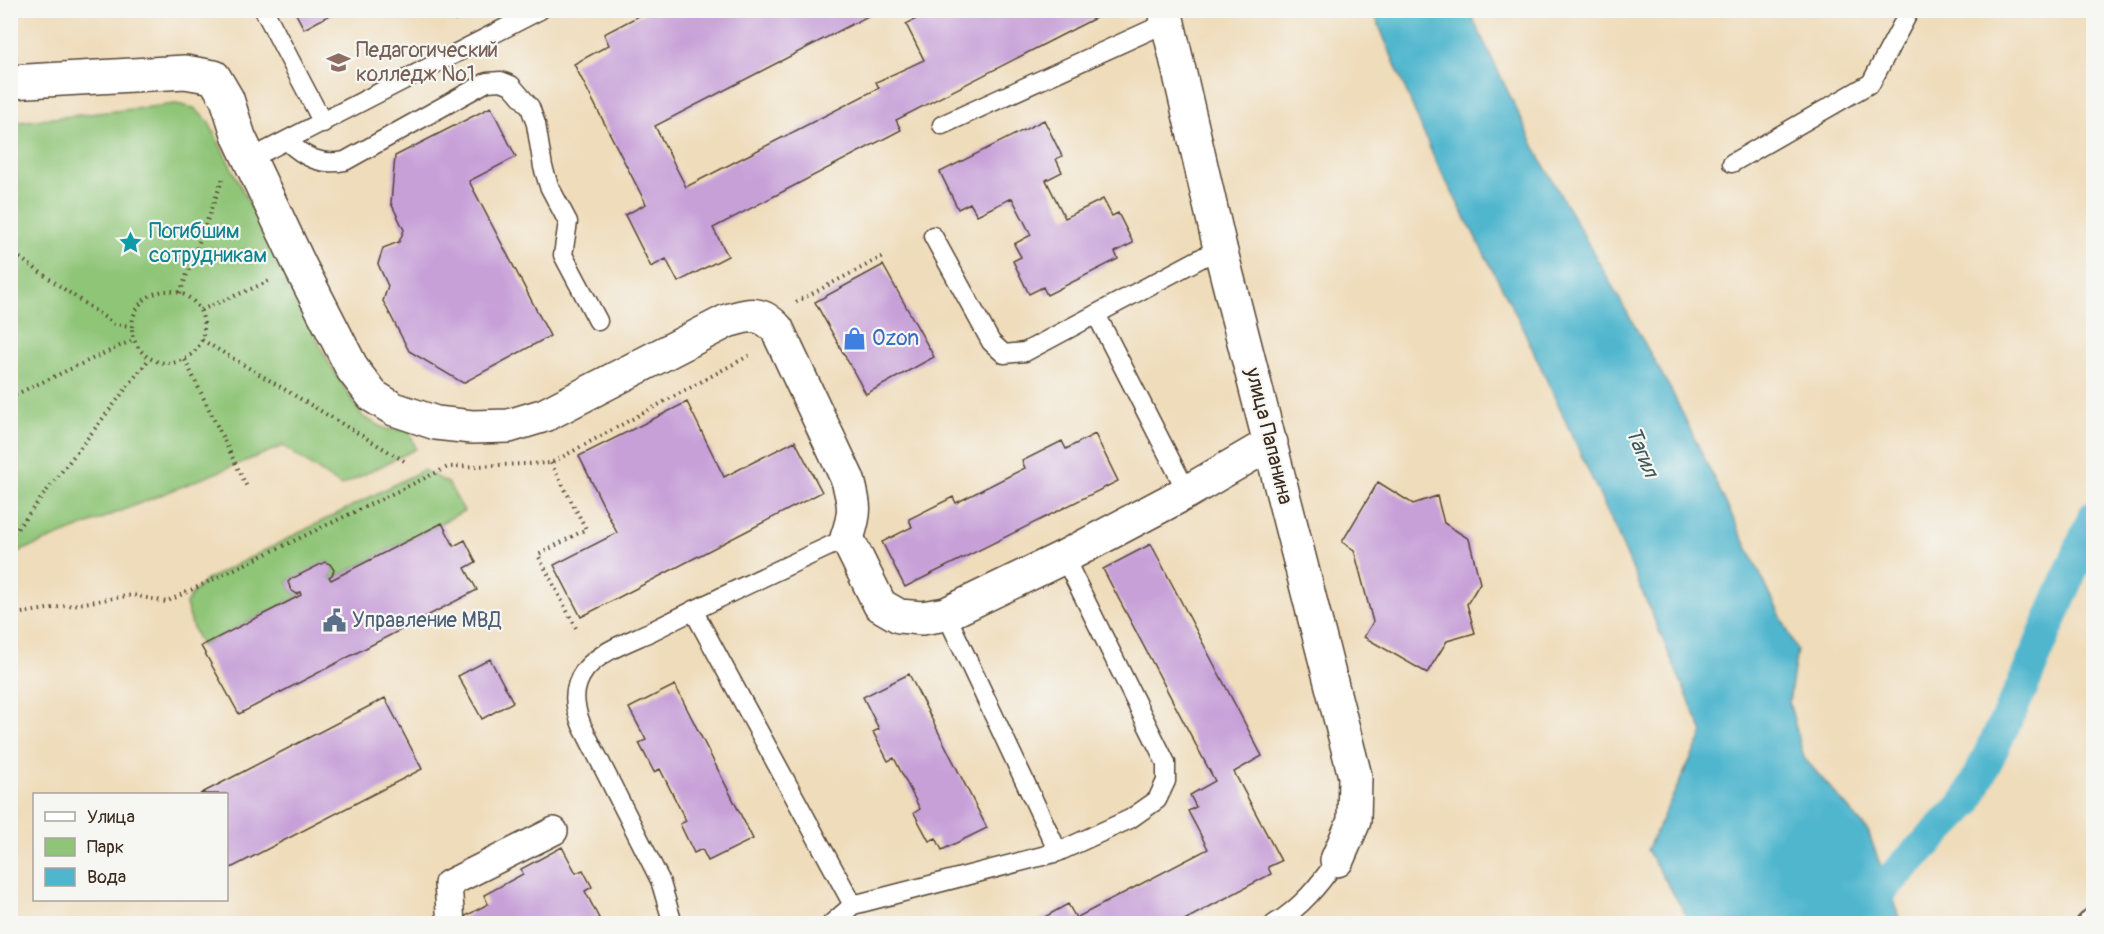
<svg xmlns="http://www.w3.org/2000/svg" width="2104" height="934" font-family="Pangolin,sans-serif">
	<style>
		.green { fill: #8fc577; stroke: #65784a; stroke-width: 1.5 }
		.water { fill: #50b6ce; stroke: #467076; stroke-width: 1.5 }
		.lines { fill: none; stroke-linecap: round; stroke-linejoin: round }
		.canal { stroke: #50b6ce; stroke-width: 33 }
		.building { fill: #c7a0d8 }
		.service-casing { stroke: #564535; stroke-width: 21 }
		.pedestrian-casing { stroke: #564535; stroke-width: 30 }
		.minor-casing { stroke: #564535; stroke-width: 36 }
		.path { stroke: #564535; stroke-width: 4; stroke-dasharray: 1.5 4.5; stroke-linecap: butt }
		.service { stroke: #fff; stroke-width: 18 }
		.pedestrian { stroke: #fff; stroke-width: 27 }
		.minor { stroke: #fff; stroke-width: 33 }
		.labels { text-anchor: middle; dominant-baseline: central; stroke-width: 4.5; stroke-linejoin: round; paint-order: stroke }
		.education-label { font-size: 21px; fill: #785e54; stroke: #f6f6f2; text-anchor: start }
		.culture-label { font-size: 21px; fill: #0d838f; stroke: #f6f6f2; text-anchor: start }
		.shop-label { font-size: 21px; fill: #366cbe; stroke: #f6f6f2; text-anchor: start }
		.street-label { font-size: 21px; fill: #3b2a1e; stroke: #f6f6f2 }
		.service-label { font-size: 21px; fill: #4e5e75; stroke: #f6f6f2; text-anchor: start }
		.water-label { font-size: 22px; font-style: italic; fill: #425b5c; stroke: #f6f6f2 }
	</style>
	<rect width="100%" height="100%" fill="#f6f6f2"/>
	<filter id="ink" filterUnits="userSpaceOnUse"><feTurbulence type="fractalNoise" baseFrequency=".0167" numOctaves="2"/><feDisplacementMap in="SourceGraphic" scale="12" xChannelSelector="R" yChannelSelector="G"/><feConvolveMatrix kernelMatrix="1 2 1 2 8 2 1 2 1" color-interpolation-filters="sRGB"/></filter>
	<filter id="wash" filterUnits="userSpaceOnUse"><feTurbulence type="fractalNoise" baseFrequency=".008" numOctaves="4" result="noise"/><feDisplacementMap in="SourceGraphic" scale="24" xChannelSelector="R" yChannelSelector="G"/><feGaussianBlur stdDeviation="1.35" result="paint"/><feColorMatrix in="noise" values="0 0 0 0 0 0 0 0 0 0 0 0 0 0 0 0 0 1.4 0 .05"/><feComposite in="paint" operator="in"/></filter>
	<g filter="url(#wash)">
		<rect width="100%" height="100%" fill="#efdcba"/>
		<path class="green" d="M176,104L194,108L208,121L329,363L363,417L386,429L409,430L416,449L341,486L283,446L11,555V123Z
			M423,470L448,483L464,511L331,580L329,577L332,575L334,570L330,564L325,562L291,579L288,582L291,590L296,594L300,592L301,595L201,646L193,628L186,604L192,594L206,580Z"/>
		<path class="water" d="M1373,11H1469L1541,160L1672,392L1797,650L1789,702L1804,758L1868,831L1901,923H1691L1647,850L1703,733L1617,533L1520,322L1434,158Z"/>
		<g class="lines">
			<path class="canal" d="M1847,924L1966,803L2023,685L2094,517"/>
		</g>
		<g id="blocks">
			<path class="building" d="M294,10H339L304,29Z
				M450,10H475L455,21Z
				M650,10H873L874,13L655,126L686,187L879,88L876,82L924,60L906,24L934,10H1111L896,120L901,130L713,228L728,256L678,282L666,259L651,267L625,215L646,204L574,64L609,45L604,34Z
				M491,107L516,157L469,181L550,336L463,383L409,351L383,301L388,286L378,264L383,248L399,242L404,230L391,203L395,156Z
				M1044,120L1062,156L1056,159L1062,172L1046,180L1065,218L1103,199L1112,216L1118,213L1133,243L1115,252L1118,259L1047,295L1043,287L1029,294L1013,261L1021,257L1014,244L1031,235L1012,198L977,215L970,203L958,209L940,172Z
				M883,265L934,357L866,394L815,302Z
				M687,402L724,477L795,441L822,492L581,617L554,565L617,533L579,456Z
				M1095,434L1118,481L905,587L882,542L912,527L909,519L953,497L956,503L1025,468L1022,461L1062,441L1066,449Z
				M1378,482L1413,504L1437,496L1444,523L1469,539L1480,583L1467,604L1475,633L1447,641L1427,673L1364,637L1373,622L1354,550L1342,542Z
				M442,523L454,546L465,540L476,562L465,568L477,590L239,714L201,646L301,595L300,592L297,594L291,590L288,582L291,579L325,562L330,564L334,570L332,575L329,577L331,580Z
				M1151,544L1262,756L1234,772L1281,861L1268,867L1271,874L1177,924H1032L1068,904L1076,918L1208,849L1188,811L1196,807L1190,795L1215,781L1103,569Z
				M490,659L513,702L482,719L458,676Z
				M909,674L987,828L942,850L936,838L929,841L914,813L920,809L894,758L888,761L873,732L879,729L863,697Z
				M675,685L753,839L708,861L702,849L694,853L680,824L686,821L660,769L654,772L639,743L646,740L629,708Z
				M385,698L422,769L231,868L226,858V794H200Z
				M562,847L576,873L583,870L592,887L585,891L602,924H465L462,918L488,904L484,895L523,874L521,869Z"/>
		</g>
	</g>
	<g filter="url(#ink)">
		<use href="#blocks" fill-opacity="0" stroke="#564535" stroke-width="1.5"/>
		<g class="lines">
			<defs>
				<path id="service" d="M264,10L323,123
					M942,125L1168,22
					M287,141C304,157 321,166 345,161L487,82L501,81L511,85L530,107L536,124L543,167L549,186L568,222L563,255L598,321
					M250,159L540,10
					M1732,163L1871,83L1910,10
					M933,236L991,342L1004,354L1025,352L1220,248
					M1096,314L1187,492
					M693,610L853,905
					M946,614L1058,852
					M673,924L660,880L582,726C574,706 571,689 585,670C600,651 631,641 652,631C716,599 782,568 847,538
					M831,924L853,905L1058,852L1130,819L1157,800L1166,781V763L1064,557
					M1274,924C1301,908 1319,885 1337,860
					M2085,924L2094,915"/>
				<path id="pedestrian" d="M451,924L448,884L554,831"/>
				<path id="minor" d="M1165,10L1220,248L1355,776L1354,821L1337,860
					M10,82L185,72L214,77L227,99L239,137L301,268L353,370L373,396L394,409L436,423L472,427L509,426L545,415L727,321C749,315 760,310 777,329L848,480C855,506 856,512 847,538L880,605L899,616L922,618L946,614L1064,557L1187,492L1271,443"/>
			</defs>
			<use href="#service" class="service-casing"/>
			<use href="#pedestrian" class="pedestrian-casing"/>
			<use href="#minor" class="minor-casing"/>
			<path class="path" d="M10,251L114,324L131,326
				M132 327a36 36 0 1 1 72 0a36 36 0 1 1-72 0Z
				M180,293L223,178
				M796,302L884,256
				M201,310L272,280
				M202,340L406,462
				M185,360L247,487
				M10,397L133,340
				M551,463L586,529L538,555L577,630
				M10,538L149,359
				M10,615L133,595L166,602L448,467L551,463L752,354"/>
			<use href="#service" class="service"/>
			<use href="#pedestrian" class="pedestrian"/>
			<use href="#minor" class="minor"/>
		</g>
	</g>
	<defs>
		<symbol id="university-bare" viewBox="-9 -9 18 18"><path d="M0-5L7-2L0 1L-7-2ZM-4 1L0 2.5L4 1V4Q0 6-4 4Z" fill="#8d6e63" stroke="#f6f6f2" stroke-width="2.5" paint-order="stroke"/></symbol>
		<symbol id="sight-bare" viewBox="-9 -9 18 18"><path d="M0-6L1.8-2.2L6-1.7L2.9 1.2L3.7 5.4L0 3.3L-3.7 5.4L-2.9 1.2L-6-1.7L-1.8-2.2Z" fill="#0f9aa8" stroke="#f6f6f2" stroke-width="2.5" paint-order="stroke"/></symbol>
		<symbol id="shop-bare" viewBox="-9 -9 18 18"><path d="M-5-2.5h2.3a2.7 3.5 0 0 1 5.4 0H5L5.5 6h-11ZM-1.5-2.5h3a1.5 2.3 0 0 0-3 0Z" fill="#3f7fe0" stroke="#f6f6f2" stroke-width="2.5" paint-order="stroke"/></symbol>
		<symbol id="civic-bare" viewBox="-9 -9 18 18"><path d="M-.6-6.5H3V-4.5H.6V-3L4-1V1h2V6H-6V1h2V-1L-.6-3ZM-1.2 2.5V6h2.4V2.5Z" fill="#5c6f8a" stroke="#f6f6f2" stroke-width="2.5" paint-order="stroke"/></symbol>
	</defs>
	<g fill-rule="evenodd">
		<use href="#university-bare" x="322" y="46" width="33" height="33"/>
		<use href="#sight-bare" x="114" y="226" width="33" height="33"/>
		<use href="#shop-bare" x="838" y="322" width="33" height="33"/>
		<use href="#civic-bare" x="318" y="604" width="33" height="33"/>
	</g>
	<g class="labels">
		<g class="education-label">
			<text x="356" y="50">Педагогический<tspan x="356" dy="24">колледж №1</tspan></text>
		</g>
		<g class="culture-label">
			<text x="149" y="231">Погибшим<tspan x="149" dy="24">сотрудникам</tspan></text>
		</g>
		<g class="shop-label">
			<text x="872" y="338">Ozon</text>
		</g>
		<g class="street-label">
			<text transform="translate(1269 436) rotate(76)">улица Папанина</text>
		</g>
		<g class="service-label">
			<text x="352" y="620">Управление МВД</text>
		</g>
		<g class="water-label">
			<text transform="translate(1642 452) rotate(67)">Тагил</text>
		</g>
	</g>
	<rect width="2104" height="934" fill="none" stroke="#f6f6f2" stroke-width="36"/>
	<rect x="33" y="793" width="195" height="108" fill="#f6f6f2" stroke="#aba49d" stroke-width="1.5"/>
	<rect x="45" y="812" width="30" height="9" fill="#ffffff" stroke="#aba49d" stroke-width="1.5"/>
	<text x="87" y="823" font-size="18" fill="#3b2a1e">Улица</text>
	<rect x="45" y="838" width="30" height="18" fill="#8fc577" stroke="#aba49d" stroke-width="1.5"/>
	<text x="87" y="853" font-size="18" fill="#3b2a1e">Парк</text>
	<rect x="45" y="868" width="30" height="18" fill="#50b6ce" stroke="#aba49d" stroke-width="1.5"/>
	<text x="87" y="883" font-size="18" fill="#3b2a1e">Вода</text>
</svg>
